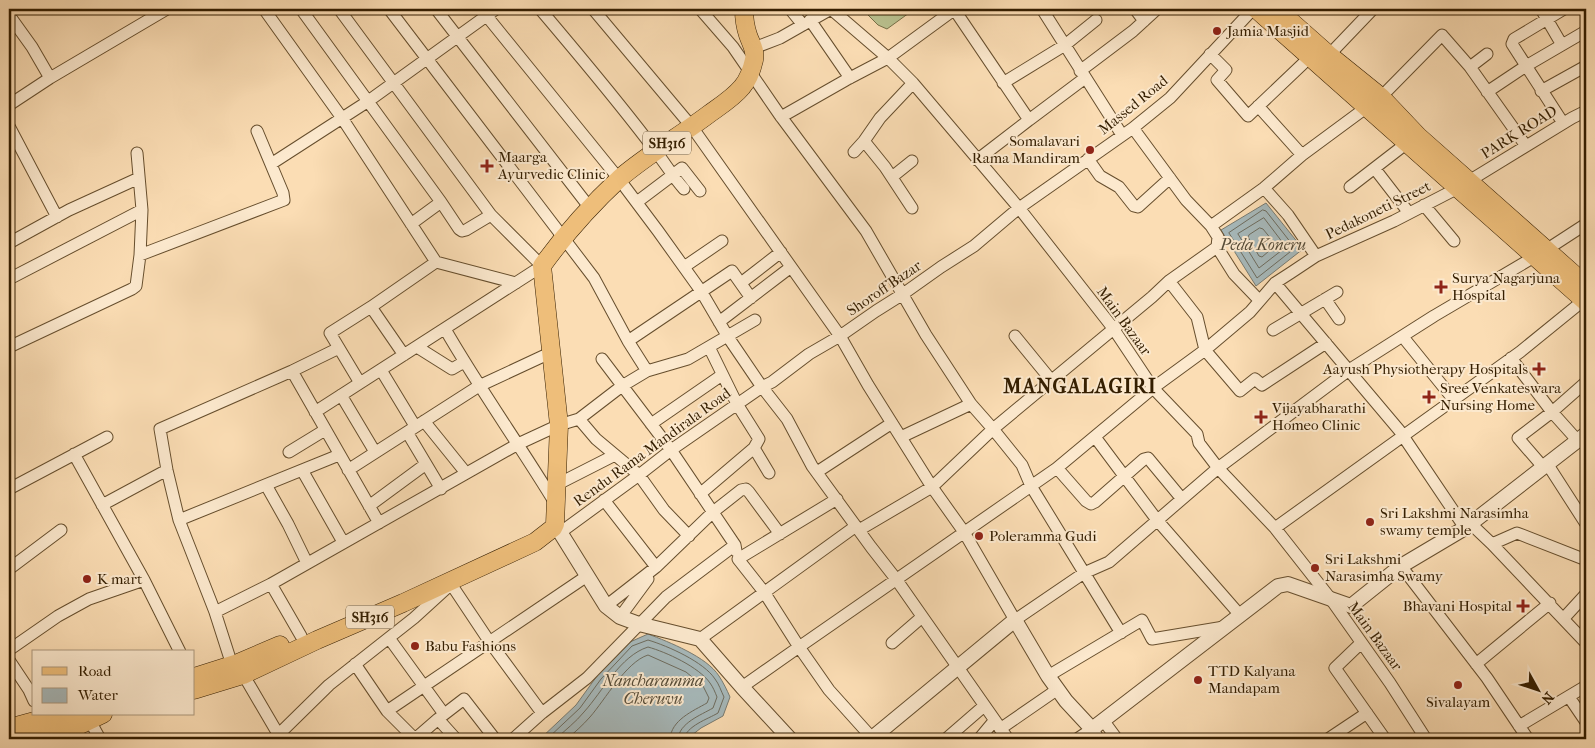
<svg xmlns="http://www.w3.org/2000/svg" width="1595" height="748" font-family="'IM FELL French Canon',serif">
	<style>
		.green { fill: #bac290; stroke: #777048 }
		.water { fill: #a6b8ba; stroke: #787a70 }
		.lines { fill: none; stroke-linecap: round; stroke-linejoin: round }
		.shore { stroke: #6d6b5d; stroke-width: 1 }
		.minor-casing { stroke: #664e2d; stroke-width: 13 }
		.tertiary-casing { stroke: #664e2d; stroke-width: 16 }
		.primary-casing { stroke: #341e00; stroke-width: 19 }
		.minor { stroke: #fce9ce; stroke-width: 11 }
		.tertiary { stroke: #fce9ce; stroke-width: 14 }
		.primary { stroke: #eebe7a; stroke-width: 18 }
		.poi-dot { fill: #8f2418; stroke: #fce9ce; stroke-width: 2 }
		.labels { text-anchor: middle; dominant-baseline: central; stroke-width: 4; stroke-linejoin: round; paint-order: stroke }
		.shield { fill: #fce9ce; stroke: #705b3e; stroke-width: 1 }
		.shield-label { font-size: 14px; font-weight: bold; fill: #341e00 }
		.poi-label { font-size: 15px; fill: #341e00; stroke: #fce9ce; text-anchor: start }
		.street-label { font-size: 15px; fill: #341e00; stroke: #fce9ce }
		.water-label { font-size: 16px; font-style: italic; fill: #564c38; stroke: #fce9ce }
		.district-label { font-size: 20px; font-weight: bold; letter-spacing: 1px; fill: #341e00; stroke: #fce9ce }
	</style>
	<rect width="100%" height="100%" fill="#fbddb4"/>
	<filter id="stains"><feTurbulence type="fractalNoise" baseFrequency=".004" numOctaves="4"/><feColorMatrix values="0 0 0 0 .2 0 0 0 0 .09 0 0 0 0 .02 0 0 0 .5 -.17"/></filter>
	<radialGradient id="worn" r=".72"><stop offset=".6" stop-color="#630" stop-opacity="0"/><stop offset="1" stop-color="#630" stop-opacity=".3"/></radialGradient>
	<path class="green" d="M862,9H908L909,13L887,29L878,25Z"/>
	<path class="water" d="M1266,203L1303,249L1256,286L1221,230Z
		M648,634C669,642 707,657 719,676C723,682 727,690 730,697L723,716L701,728L687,739H540L576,705L597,676L630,642Z"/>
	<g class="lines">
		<path class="shore" d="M1263,210L1266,211L1295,248L1257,278L1229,233Z
			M1264,218L1286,247L1259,268L1238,234Z
			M1260,228L1263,229L1276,245L1262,257L1259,256L1248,237L1249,235Z
			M547,739L580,708L601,679L632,646L648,640C668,646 704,662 715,679C719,684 721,691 724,697L718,713C708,719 686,726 684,739
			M556,739C565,730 576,722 584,712C603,691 620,656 648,647C666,652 699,667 710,683C713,687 715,692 717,697L713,708C701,715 679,723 678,739
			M567,739C575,732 583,725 590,717C605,700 626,662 648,655L686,672L703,686L709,698L707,703C693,711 671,720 670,739"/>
		<defs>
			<path id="minor" d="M264,9L342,118L436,262
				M301,9L441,202L459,229L462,231L466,230L491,215
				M389,9L594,278L628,341
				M436,9L590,208
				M481,9L619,179L658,231L701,291L728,337L762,387L787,419L812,466L871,547L896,579L1008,739
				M540,9C579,55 618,101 654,149C665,163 673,177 684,189
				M593,9L692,127L840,336L868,385L932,487L964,532L1015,620L1084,573L1109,562L1218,468L1349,370L1434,316L1546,250L1586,224
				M700,9L733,47L779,114L866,231L926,335L971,404L993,429L1022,465L1031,486L1121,633
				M790,9L803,25
				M831,9L888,58L913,83L1019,208L1113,328L1153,388L1197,434L1199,443L1218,468L1275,528L1330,598L1390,683L1426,739
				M954,9L1029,120L1085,78
				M1042,9L1122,135
				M1135,9L1144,21
				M1541,9L1562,45
				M9,15L32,47L50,78
				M810,20L850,78
				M754,48L780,38L831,9
				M1210,54L1226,70L1217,80L1248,116L1310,57
				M1329,55L1373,9
				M1470,67L1487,54
				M1080,71L1133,31L1157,9
				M1003,83L1065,45L1096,20
				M1541,91L1586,66
				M1487,92L1526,66L1586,31
				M1381,97L1442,35L1470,67L1526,146
				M9,105L50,78L167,9
				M1258,106L1302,155
				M781,117L846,80L888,58L955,9
				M1563,123L1512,44L1514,39L1564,9
				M9,126L57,217
				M1133,128L1186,200L1211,226L1218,237L1217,247L1234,274L1259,300
				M864,141L885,167L912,208
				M854,152L864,141L880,118L913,83
				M1088,159L1100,176L1119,187L1134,206L1138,207L1170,178
				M977,160L1029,120
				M271,164L367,102L496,9
				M1375,169L1409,213
				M892,177L912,161
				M1469,181L1572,118L1586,111
				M1350,187L1407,143
				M1264,188L1288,215L1316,256
				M637,202L682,168L700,191
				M1424,205L1454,241
				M411,224L441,202
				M1211,226L1264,188L1302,155L1367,107
				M9,243L69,210L139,178
				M140,255L284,200L283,193L257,131
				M684,267L722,241
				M9,279L142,210
				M1169,281L1197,317L1205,350L1240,391L1255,379L1262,385L1326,343
				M741,283L781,252
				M1275,283L1399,430L1465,528
				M1325,299L1339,319
				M371,307L404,355
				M719,322L791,267
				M445,329C479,388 519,444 555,503
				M1273,330L1337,292
				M1015,336L1051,380
				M1403,337L1454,400
				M9,347L132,289L136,286L140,255L142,210L137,153
				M417,347L452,369L464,362
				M1511,358L1552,412L1578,441
				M602,359L671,450L735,545L736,551
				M381,370L415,426
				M292,371L379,523
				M647,371L688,359L755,320
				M360,383L330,333L371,307L436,262L516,283
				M341,395L375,452
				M315,412L542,266L491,215L339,9
				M579,419L596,439L639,475L664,510L689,536
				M424,421L466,473
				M651,424L722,375
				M407,432L441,489
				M901,437L971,404
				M1095,437L1157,520L1240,615
				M754,448L769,473
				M289,452L325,430
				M74,454L144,580L180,652
				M1548,465L1586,524
				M1057,468L1086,501L1091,504L1095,502L1144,459L1148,458L1182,499
				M1544,468L1518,438L1552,412L1586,382
				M302,470L343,542
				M348,470L479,386L552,352
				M817,472L892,423
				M266,485L288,524L307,563
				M556,485L615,455
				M9,489L107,437
				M700,494L754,448L759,439L737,404L709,347
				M604,500L656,567
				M102,505L167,470
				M369,506L426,464
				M179,520L339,455
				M1471,524L1492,544L1517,533L1586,560
				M1275,528L1520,352L1584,300
				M859,530L932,487L993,429L1152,297L1169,281L1217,247
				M561,532L639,475L671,450L762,387L772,382L809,354L840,336L876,311L903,294L941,267L974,246L1019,208L1133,128L1170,98L1253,9
				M1492,544L1586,643
				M1401,566L1487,678L1528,739
				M9,569L61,530
				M271,584L301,636
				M451,584L489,641L542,713
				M606,606L656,567L713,512L741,490L746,489L749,492L780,534
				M215,612L271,584L518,444L559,425L579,419L622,386L647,371L628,341L732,271L751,298
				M620,617L648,579
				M1564,618L1586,594
				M389,638L444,714
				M700,639L856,526
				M892,643L922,617
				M1361,643L1335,668L1385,739
				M9,650L58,616L89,599L144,580
				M9,660L29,690L34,701
				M355,664L387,711L415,739
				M1476,664L1550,603
				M232,665L215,612L179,520L167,470L160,429L292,371L339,348
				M240,669L281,739
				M1048,676L1142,620L1152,639L1224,627
				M742,687L799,647L764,592L738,559L837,499
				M1569,697L1586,722
				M387,711L587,576
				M438,719L456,739
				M1103,720L1117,739
				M90,721L100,739
				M1519,726L1586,686
				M1000,729L1058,689
				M274,739L329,685L414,618L448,587
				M415,739L438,719L464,699L495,739
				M513,739L542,713L587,678L666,597L735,545
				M873,739L829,690L799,647L1057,468L1153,388L1205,350L1250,312L1275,283L1292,272L1316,256L1394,221L1458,188
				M946,739L984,706
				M979,739L994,721
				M1077,739L1092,729L1099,739
				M1328,739L1367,713"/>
			<path id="tertiary" d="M555,524L606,606L620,617L639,624L700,639L742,687L790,739
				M871,739L1015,620L1048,676L1066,701L1092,729L1278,586L1288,584L1351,606L1401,566L1465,528L1586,434"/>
			<path id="primary" d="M1256,9L1586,302
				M1277,9L1329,55L1381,97L1418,136L1586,285
				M194,677L238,663L280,645
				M194,690L243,675L317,640L403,603L535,542L553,528L555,524L559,425L542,266C565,234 591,205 620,178C648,154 680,136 709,114C720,106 733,98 742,87C748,80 752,69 754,60C756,50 751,44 748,35C745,26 744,18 744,9
				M42,719L58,723L73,720
				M9,728L42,719L51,715
				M32,739L80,725L103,714"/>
		</defs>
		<use href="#minor" class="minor-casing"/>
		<use href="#tertiary" class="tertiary-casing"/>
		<use href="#primary" class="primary-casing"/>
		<use href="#minor" class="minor"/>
		<use href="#tertiary" class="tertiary"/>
		<use href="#primary" class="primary"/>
	</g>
	<g class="poi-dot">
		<circle cx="1217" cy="31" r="5"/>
		<circle cx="1090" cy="150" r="5"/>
		<path d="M484.5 158.5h5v5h5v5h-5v5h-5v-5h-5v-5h5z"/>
		<path d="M1438.5 279.5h5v5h5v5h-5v5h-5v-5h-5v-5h5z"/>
		<path d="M1536.5 361.5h5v5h5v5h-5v5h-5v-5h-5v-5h5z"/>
		<path d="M1426.5 389.5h5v5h5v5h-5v5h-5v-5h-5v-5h5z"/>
		<path d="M1258.5 409.5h5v5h5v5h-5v5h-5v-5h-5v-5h5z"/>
		<circle cx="1370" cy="522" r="5"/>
		<circle cx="979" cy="536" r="5"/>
		<circle cx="1315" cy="568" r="5"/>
		<circle cx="87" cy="579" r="5"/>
		<path d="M1520.5 598.5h5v5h5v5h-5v5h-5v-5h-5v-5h5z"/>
		<circle cx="415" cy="646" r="5"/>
		<circle cx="1198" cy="680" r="5"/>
		<circle cx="1458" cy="685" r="5"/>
	</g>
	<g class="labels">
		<g class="shield">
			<rect x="643" y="131.5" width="48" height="23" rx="4"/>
			<rect x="346" y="605.5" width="48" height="23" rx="4"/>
		</g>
		<g class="shield-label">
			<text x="667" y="143">SH316</text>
			<text x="370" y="617">SH316</text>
		</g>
		<g class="poi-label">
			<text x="1227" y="31">Jamia Masjid</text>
			<text x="1080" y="141" text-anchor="end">Somalavari<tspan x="1080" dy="17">Rama Mandiram</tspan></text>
			<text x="498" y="157">Maarga<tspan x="498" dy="17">Ayurvedic Clinic</tspan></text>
			<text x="1452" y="278">Surya Nagarjuna<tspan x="1452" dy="17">Hospital</tspan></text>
			<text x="1528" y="369" text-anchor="end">Aayush Physiotherapy Hospitals</text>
			<text x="1440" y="388">Sree Venkateswara<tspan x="1440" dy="17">Nursing Home</tspan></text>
			<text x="1272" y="408">Vijayabharathi<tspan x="1272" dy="17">Homeo Clinic</tspan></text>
			<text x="1380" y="513">Sri Lakshmi Narasimha<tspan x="1380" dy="17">swamy temple</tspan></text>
			<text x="989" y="536">Poleramma Gudi</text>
			<text x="1325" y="559">Sri Lakshmi<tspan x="1325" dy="17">Narasimha Swamy</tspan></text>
			<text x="97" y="579">K mart</text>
			<text x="1512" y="606" text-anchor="end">Bhavani Hospital</text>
			<text x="425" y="646">Babu Fashions</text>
			<text x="1208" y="671">TTD Kalyana<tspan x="1208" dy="17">Mandapam</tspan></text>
			<text x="1458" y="702" text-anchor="middle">Sivalayam</text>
		</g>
		<g class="street-label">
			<text transform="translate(1133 105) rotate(-39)">Massed Road</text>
			<text transform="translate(1519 132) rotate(-32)">PARK ROAD</text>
			<text transform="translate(1378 210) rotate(-26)">Pedakoneti Street</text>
			<text transform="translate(884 288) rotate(-34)">Shoroff Bazar</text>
			<text transform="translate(1124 321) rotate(54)">Main Bazaar</text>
			<text transform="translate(652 447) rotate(-36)">Rendu Rama Mandirala Road</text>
			<text transform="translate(1375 636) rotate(54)">Main Bazaar</text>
		</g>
		<g class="water-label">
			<text x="1263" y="244">Peda Koneru</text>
			<text x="653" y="680">Nancharamma<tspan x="653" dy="18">Cheruvu</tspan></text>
		</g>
		<g class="district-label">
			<text x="1080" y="386">MANGALAGIRI</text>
		</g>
	</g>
	<rect width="1595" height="748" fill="none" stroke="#fbddb4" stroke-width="30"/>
	<rect x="10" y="10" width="1575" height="728" fill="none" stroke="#341e00" stroke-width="2.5"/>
	<rect x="15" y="15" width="1565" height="718" fill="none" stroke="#341e00"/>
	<rect x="32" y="650" width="162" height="65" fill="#fce9ce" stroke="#ac987c"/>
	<rect x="42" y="667" width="25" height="8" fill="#eebe7a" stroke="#ac987c"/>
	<text x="78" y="676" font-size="15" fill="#341e00">Road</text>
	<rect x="42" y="688" width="25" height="15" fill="#a6b8ba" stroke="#ac987c"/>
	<text x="78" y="700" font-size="15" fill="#341e00">Water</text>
	<g transform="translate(1538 690) rotate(130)" stroke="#fce9ce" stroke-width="4" paint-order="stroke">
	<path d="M0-4L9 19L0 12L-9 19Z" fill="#341e00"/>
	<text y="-8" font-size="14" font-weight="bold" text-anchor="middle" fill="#341e00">N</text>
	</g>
	<rect width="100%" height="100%" filter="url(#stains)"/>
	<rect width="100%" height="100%" fill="url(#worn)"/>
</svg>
